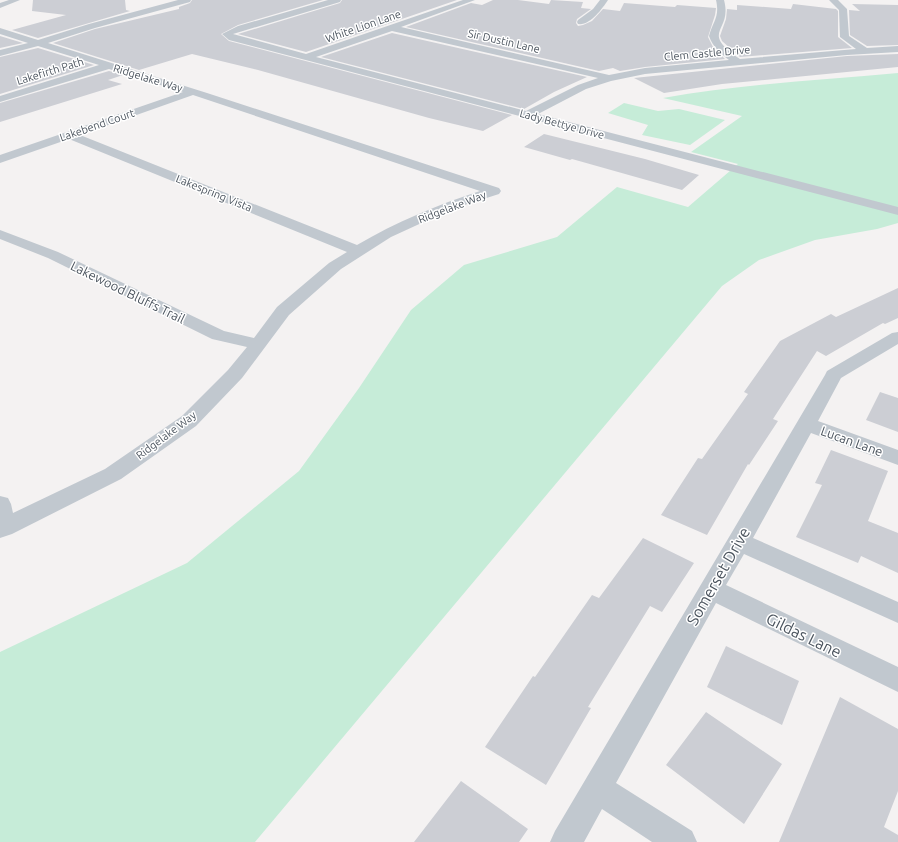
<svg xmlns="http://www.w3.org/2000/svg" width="898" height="842" font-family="Ubuntu,sans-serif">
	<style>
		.green { fill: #c6ecd8 }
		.building { fill: #ccced4 }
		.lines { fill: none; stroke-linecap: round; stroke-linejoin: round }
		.street { fill: #c1c8cf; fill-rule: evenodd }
		.labels { text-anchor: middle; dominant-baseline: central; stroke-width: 3; stroke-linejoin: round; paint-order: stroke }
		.far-street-label { font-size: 11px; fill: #4b545e; stroke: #fff }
		.street-label { font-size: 13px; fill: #4b545e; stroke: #fff }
		.near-street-label { font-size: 16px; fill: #4b545e; stroke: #fff }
	</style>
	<rect width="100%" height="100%" fill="#f4f2f2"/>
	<path class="green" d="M898,73V223L877,229L815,240L759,260L722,286L255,842H0V652L187,563L299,471L359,388L411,310L464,265L557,237L617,187L688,207L738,164L691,152L742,116L663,98C741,84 820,80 898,73Z
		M624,103L658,111L679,109L725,120L690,145L642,135L648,125L608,113Z"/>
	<path class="building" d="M33,0H125L126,10L130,11L38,38L12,30L66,15L32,11Z
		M192,0H323L238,25L221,34L229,41L512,115L483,131L429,118L258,70L192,54L139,70L53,43L95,29L179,9V7L190,3Z
		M342,0H457L306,52L238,34L340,3Z
		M493,0H518L549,4L551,0L583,2L581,8L591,9L577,19L576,23L578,26L583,25L592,21L603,9L620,11L624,3L675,7L677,5L716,8L715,15L708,37L713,47L725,59L645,67L620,71L613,68L599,71L406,27L471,3L482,5Z
		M793,4L836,9L838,11V37L852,48L740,57L722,41L720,36L726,19L727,9L737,10V5L791,9Z
		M852,4L898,5V45L867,46L850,35L849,10L860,11Z
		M392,33L587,77L554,92L524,109L321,57Z
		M0,36L23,43L0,48Z
		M38,48L94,65L0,94V57Z
		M898,54V67L722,84L664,93L634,78L847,56Z
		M109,71L123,75L108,80L122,84L0,122V103Z
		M544,134L645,159L699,175L682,190L572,159L570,160L524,147Z
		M898,288V318L885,324L883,323L826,356L817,351L773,419L778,421L749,465L748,464L707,535L661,515L698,458L702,459L748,394L744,392L780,341L831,314L836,317Z
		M880,392L898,398V432L866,420Z
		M831,450L888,471L868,521L898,533V573L861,556L858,563L796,537L822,485L815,483Z
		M643,538L694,563L662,612L650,606L588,707L591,708L546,785L485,747L533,676L535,677L592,595L599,598Z
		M726,646L799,681L782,725L707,687Z
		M840,697L898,729V791L884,827L898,835V842H779Z
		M706,712L782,764L744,824L666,765Z
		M461,781L528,829L519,842H414Z"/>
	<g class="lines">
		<path class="street" d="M9,0H20L0,8V3Z
			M178,0H191L190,2L95,28L48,43L207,93L499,188L501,191L499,194L452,209L391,237L341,269L289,315L242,378L196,426L121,479L12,534L0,538V496L8,498L11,504L13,513L105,469L182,416L228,370L247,347L212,339L48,258L0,239V230L58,252L224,331L254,338L277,307L329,263L347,252L69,139L0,163V155L183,92L109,69L0,102V96L99,65L38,46L0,56V50L28,43L0,34V28L38,40L89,24ZM193,95L199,97L480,191C437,205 396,222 357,245L80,135Z
			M328,0H341L340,2L233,34L306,54L463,0H475L401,27L609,75L645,68L729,60C720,53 713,47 709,36C713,21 720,17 716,0H724C733,33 698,30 740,59L856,49L840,37L839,10L829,0H838L847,9L849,36L867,48L898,46V52L847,55L645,74L611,81L586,89L538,114L898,207V215L229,40L222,34L238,26ZM392,31L598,78L578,85L526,111L316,57Z
			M600,0H608C602,9 590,26 578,24L577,22L578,20L593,9Z
			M898,332V344L841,378L818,421L898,450V465L811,433L753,538L898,602V623L744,554L726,585L898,667V692L716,603L616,783L692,831L697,842H652L602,809L584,842H550L555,831L825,375L827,371L892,333Z"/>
	</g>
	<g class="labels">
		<g class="far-street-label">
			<text transform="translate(363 26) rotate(-19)">White Lion Lane</text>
			<text transform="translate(504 41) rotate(13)">Sir Dustin Lane</text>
			<text transform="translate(707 53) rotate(-5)">Clem Castle Drive</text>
			<text transform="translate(50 71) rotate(-17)">Lakefirth Path</text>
			<text transform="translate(148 78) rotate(17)">Ridgelake Way</text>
			<text transform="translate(562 124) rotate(15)">Lady Bettye Drive</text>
			<text transform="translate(97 125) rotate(-19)">Lakebend Court</text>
			<text transform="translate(214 193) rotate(22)">Lakespring Vista</text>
			<text transform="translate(452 207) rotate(-21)">Ridgelake Way</text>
			<text transform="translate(166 435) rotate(-37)">Ridgelake Way</text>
		</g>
		<g class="street-label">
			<text transform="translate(128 292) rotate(26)">Lakewood Bluffs Trail</text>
			<text transform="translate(852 441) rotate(20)">Lucan Lane</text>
		</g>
		<g class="near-street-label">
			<text transform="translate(718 576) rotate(-60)">Somerset Drive</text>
			<text transform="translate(804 635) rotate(26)">Gildas Lane</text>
		</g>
	</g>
</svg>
